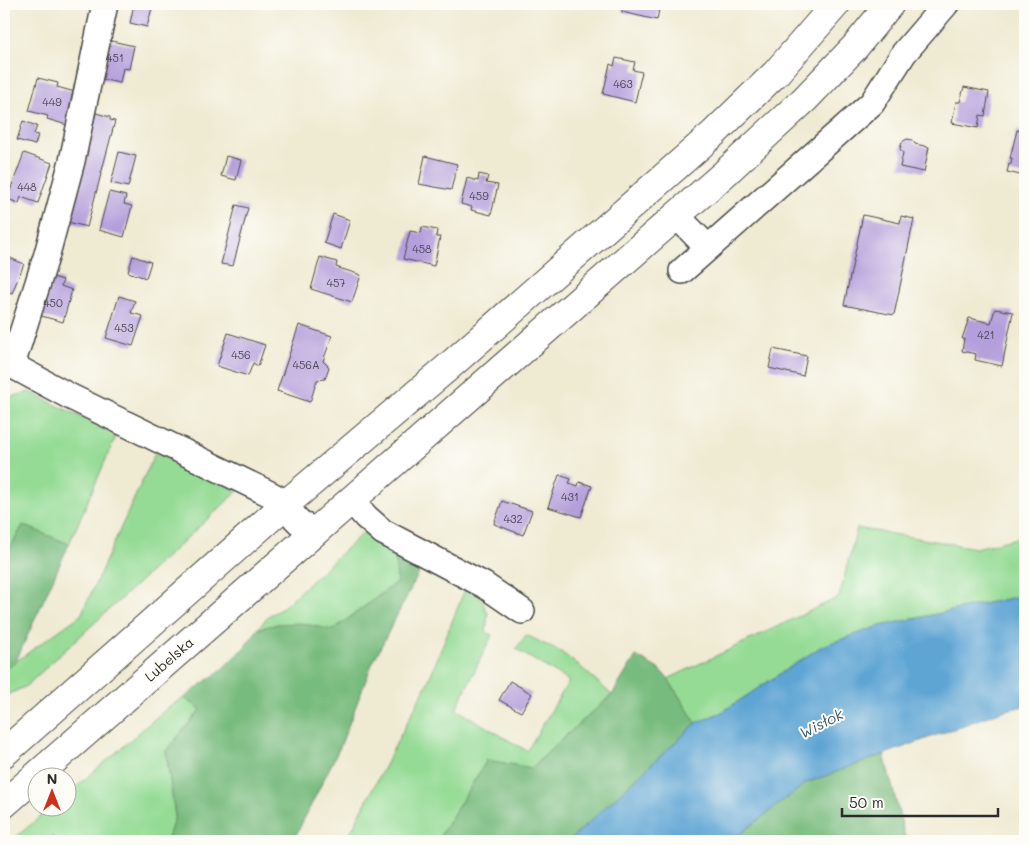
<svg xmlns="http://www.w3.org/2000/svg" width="1029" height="845" font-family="Mali,sans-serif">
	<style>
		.green { fill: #95db95; stroke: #608360 }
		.forest { fill: #78bb7e; stroke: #527354 }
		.water { fill: #5ea5d4; stroke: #446880 }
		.building { fill: #b49edb }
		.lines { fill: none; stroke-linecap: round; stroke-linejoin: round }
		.minor-casing { stroke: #484844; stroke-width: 28 }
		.major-casing { stroke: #484844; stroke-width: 30 }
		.minor { stroke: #fff; stroke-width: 25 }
		.major { stroke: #fff; stroke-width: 28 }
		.labels { text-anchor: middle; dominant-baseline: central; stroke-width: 4; stroke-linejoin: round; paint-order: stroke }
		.number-label { font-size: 11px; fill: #4d4857 }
		.street-label { font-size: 14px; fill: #2b2b2b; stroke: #fdfcf7 }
		.water-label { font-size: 15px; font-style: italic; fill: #3f5c6f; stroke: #fdfcf7 }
	</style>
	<rect width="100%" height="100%" fill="#fdfcf7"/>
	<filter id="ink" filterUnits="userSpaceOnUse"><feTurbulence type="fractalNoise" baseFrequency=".02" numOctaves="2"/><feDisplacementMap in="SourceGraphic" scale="10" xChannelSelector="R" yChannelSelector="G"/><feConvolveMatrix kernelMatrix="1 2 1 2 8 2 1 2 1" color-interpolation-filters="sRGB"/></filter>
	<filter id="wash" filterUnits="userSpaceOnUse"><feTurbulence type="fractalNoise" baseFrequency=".0096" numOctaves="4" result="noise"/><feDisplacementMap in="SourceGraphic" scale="20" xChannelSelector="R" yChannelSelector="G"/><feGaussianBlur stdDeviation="1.12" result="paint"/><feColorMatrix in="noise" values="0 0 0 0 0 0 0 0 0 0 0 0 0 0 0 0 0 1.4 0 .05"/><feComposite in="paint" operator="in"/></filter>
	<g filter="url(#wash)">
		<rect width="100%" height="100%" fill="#efead2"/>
		<path class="green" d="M29,392L117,434L69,544L23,526L4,559V399Z
			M156,451L238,491L25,687L4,696V670L81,615Z
			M857,528L976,548L1025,536V595L880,626L822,646L722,712L696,723L668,679L839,597Z
			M364,532L395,549L397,582L333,630L278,624L258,629L268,616L281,609Z
			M467,584L481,599L488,614L486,632L492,635L456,709L527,751L569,681L516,649L526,635L561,652L583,669L612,695L569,733L531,768L487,760L437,841H346L428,682Z
			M184,698L201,709L166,751L175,816L167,841H57L52,836L46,841H30L26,838L22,841H11L51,808H68V794L166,709Z"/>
		<path class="forest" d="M23,525L69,544L15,663L4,670V559Z
			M395,549L424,563L372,664L340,747L293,841H167L175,816L166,751L201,709L184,698L222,669L246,645L258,629L278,624L301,623L333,630L397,582Z
			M636,656L660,670L668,679L696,723L569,841H437L487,760L531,768L569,733L612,695Z
			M884,754L906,841H731L806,783Z"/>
		<path class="water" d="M1025,595V706L1002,711L806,783L731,841H569L696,723L722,712L822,646L880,626Z"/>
		<g id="blocks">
			<path class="building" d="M134,4H153L147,27L130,23Z
				M623,4H660L657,20L622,12Z
				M103,39L134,46L129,69L123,68L120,83L95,78Z
				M616,58L635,62L633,70L642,72L635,102L603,94L610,64L614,66Z
				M38,78L58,83L57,87L75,92L67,125L47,119L48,116L29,111Z
				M964,87L989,92L985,116L980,115L978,128L952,123L956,102H960Z
				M96,113L110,117V120L115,121L87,227L68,222Z
				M23,121L37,126L34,134L38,135L35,145L17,140Z
				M1017,130L1025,132V176L1007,172L1009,164H1011L1012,158H1010Z
				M907,139L912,140L915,144L929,147L924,172L900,167L903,153L900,149L902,142Z
				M119,152L136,156L128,187L111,183Z
				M24,153L52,163L38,203L21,197L19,203L7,199Z
				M226,156L241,160L236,180L221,176Z
				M425,156L457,164L451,190L419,184Z
				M479,174L488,176L486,183L498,185L491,215L471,210L472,207L461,204L467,178L478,181Z
				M109,192L126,196L124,204L132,206L124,237L99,230Z
				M236,205L248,208L233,266L221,264Z
				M333,214L350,220L341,249L324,243Z
				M863,215L900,223L901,216L914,219L894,315L844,305Z
				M422,227L437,230L436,237H440L434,266L403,259L410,231L421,233Z
				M5,256L24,264L12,293L4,290Z
				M133,256L151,262L146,278L128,272Z
				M320,257L337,262L336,267L361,275L352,302L311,289Z
				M46,275L63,280L61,286L72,290L63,322L34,314Z
				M119,296L135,301L131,313L143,316L133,346L106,338Z
				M995,309L1013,312L1002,366L975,360L976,354L962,351L964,339H962L969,318L991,323Z
				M299,325L332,336L323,361L329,367L325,379L317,380L310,402L277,391Z
				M228,333L265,345L258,366L253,363L248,376L217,366Z
				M773,349L807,356L803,376L769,368Z
				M559,475L571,479L569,483L578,486L579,482L592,486L581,517L548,507Z
				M502,501L532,511L523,535L494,524Z
				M510,681L532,694L521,712L499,700Z"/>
		</g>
	</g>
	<g filter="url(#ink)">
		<use href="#blocks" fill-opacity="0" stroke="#484844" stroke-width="1"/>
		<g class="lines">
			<defs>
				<path id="minor" d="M677,216L708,248
					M682,271L872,103L904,53L946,4
					M4,361L69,396L270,494L287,503C292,517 301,527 316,530
					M12,365L47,254L72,161L105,4
					M351,500L366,517L383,532L484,585L522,611"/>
				<path id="major" d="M4,753L287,503L447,368L713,134L776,73L836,4
					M4,804L724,174L805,99L855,47L890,4"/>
			</defs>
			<use href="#minor" class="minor-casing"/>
			<use href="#major" class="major-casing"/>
			<use href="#minor" class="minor"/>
			<use href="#major" class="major"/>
		</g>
	</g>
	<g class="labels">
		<g class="number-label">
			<text x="115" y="57">451</text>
			<text x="623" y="83">463</text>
			<text x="52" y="101">449</text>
			<text x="27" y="186">448</text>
			<text x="479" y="195">459</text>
			<text x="422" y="248">458</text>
			<text x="336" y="282">457</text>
			<text x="53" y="302">450</text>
			<text x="124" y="327">453</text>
			<text x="986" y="334">421</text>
			<text x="241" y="354">456</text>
			<text x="306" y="364">456A</text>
			<text x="570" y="496">431</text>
			<text x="513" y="518">432</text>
		</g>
		<g class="street-label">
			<text transform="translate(169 659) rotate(-41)">Lubelska</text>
		</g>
		<g class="water-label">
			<text transform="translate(821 723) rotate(-27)">Wisłok</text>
		</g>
	</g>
	<rect width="1029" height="845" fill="none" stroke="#fdfcf7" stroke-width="20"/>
	<g transform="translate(52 792)"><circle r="24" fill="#fdfcf7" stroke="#a9a8a5"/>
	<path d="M0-4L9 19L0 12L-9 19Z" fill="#c8321e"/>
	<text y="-8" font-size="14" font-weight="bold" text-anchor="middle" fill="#2b2b2b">N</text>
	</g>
	<path d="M842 808v8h156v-8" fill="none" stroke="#2b2b2b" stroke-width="2.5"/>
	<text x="849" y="808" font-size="15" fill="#2b2b2b" stroke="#fdfcf7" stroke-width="4" paint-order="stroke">50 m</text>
</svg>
